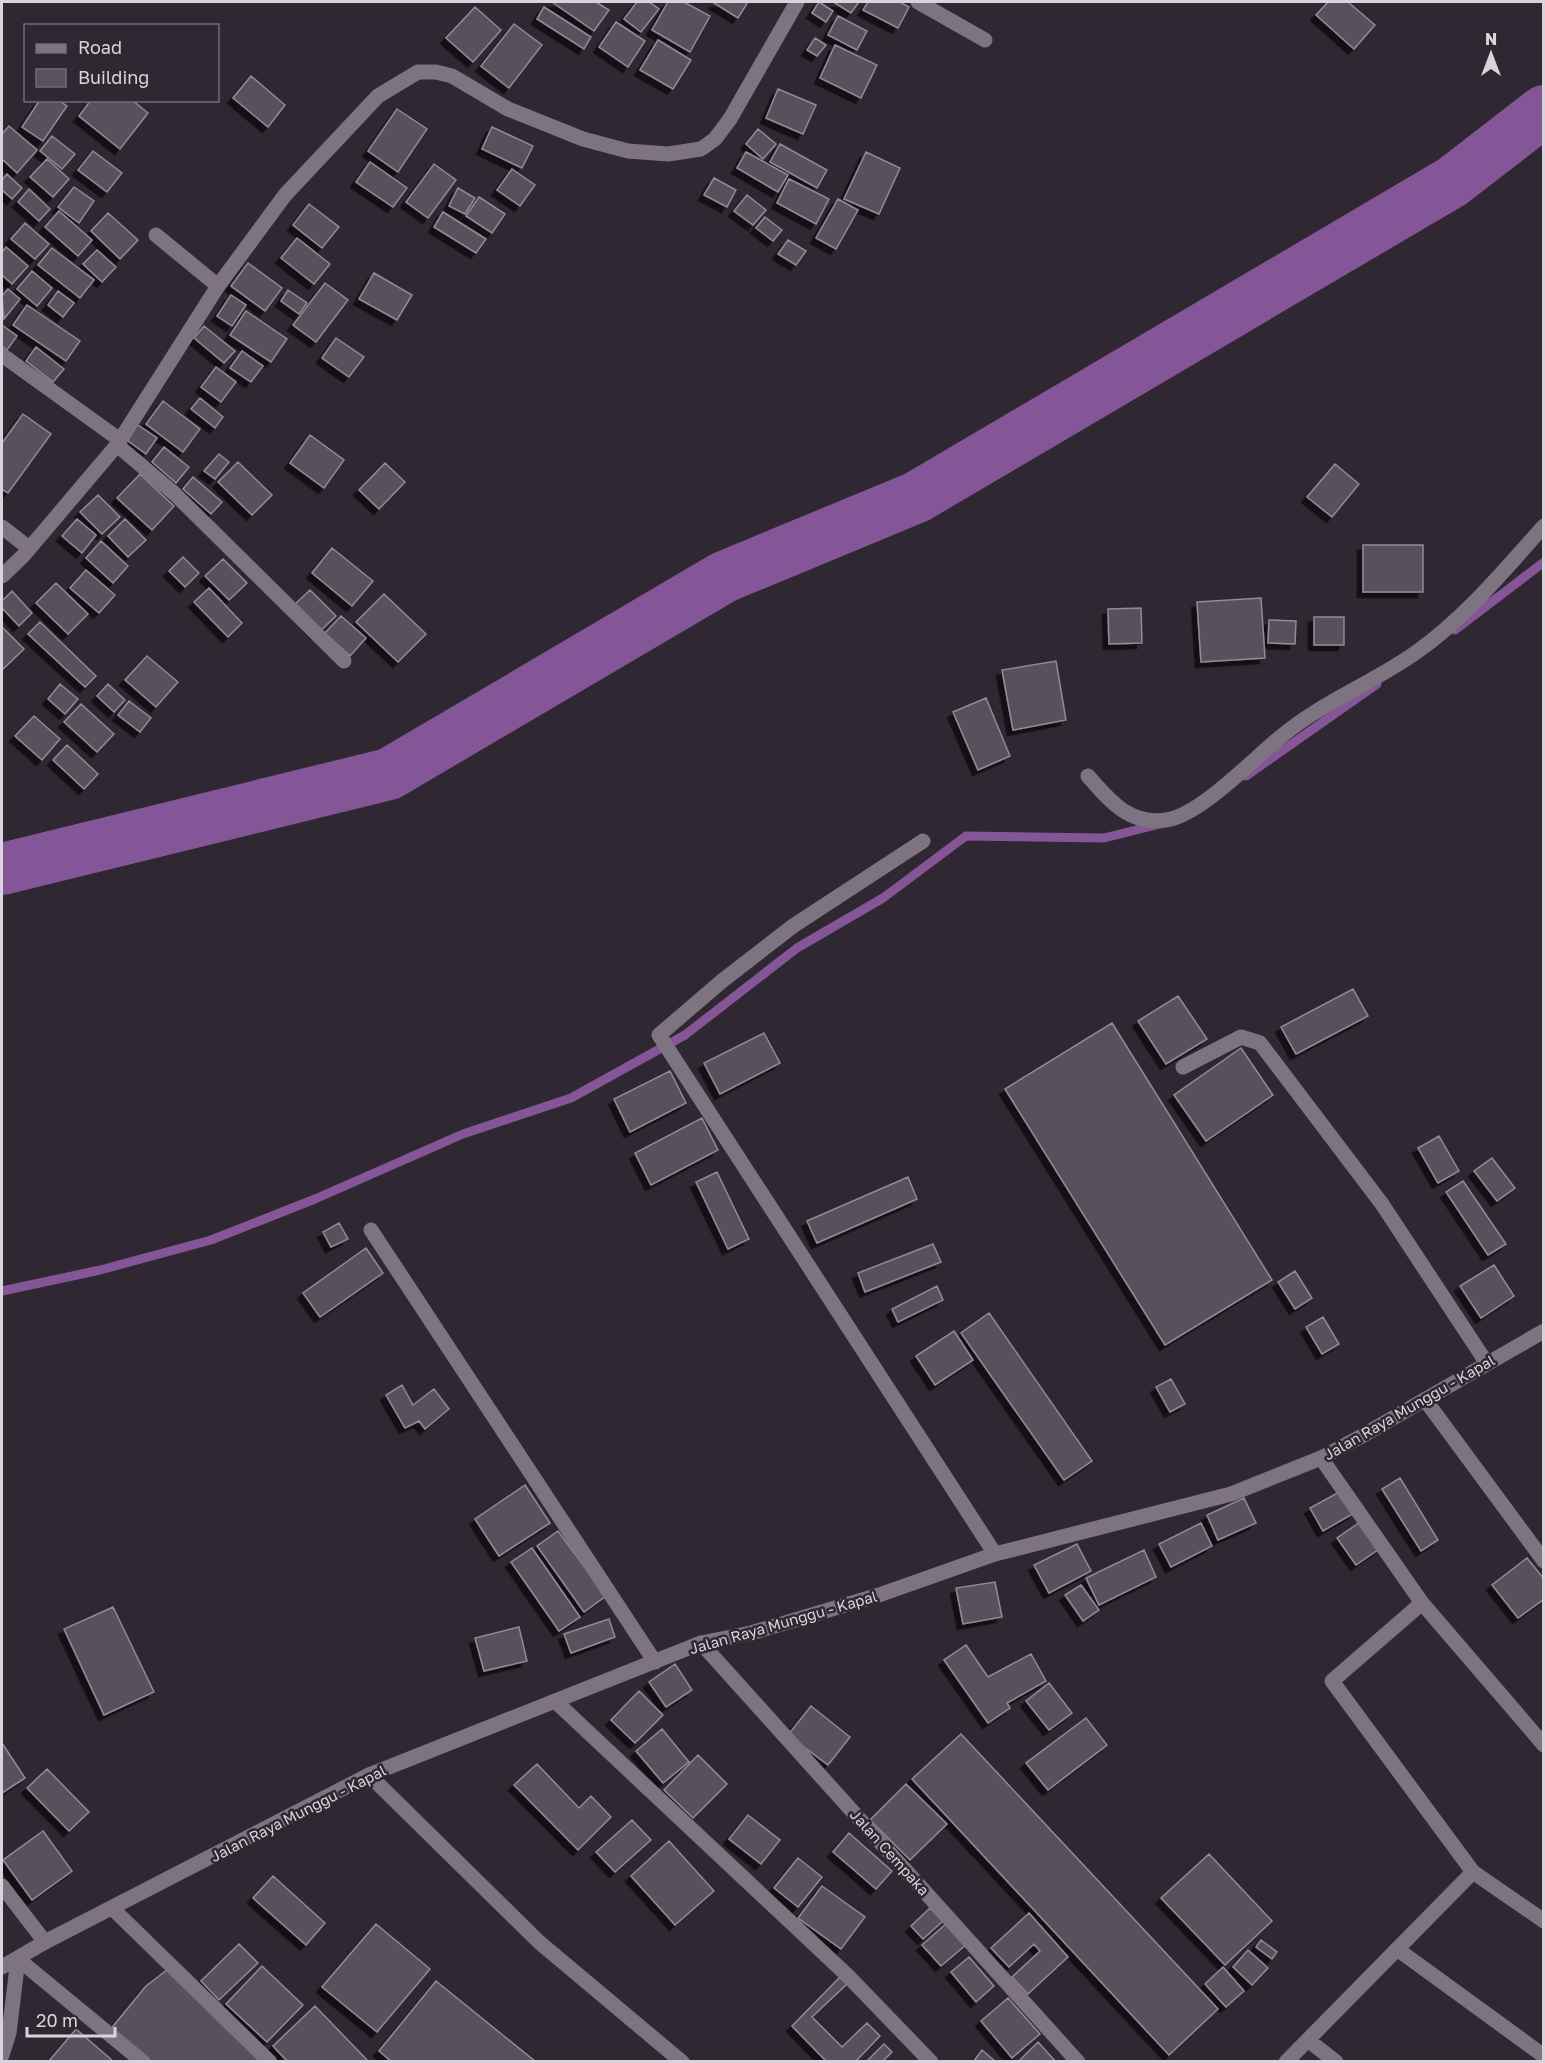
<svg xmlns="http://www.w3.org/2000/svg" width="1545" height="2063" font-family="'Golos Text',sans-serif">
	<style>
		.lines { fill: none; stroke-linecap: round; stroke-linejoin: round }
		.stream { stroke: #855697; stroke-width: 9 }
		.river { stroke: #855697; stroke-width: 52 }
		.building { fill: #59515d; stroke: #938997; stroke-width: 1.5; filter: url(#shadow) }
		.street { stroke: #7e7481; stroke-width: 15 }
		.secondary { stroke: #7e7481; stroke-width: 15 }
		.labels { text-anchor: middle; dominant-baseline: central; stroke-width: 5; stroke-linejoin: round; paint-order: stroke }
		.street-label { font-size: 15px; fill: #d9d4db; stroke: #2f2732 }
	</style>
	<defs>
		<filter id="shadow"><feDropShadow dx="-5.5" dy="5.5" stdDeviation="0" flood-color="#0009"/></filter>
	</defs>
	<rect width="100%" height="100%" fill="#2f2732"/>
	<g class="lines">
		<path class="stream" d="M1455,630L1544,562
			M1246,776L1377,684
			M2,1291L100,1270L211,1240L315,1199L463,1134L571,1098L685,1035L797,948L883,898L966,836L1104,838L1160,824"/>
		<path class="river" d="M2,869L389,774L724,577L917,497L1452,182L1544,111"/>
	</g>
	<path class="building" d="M552,2H596L609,10L594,31Z
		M637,2H649L659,9L641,32L624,19Z
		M668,2H684L710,16L690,52L652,30Z
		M716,2H748L738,18L714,3Z
		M819,2L833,11L826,22L812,13Z
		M836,2H859L851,13L835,3Z
		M868,2H900L909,7L898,28L863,10Z
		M1328,2H1348L1375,25L1354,49L1316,15Z
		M475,7L501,30L473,62L446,38Z
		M544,7L591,37L584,49L537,19Z
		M838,16L867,31L857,50L828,35Z
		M616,22L645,41L628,67L599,47Z
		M514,24L542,45L509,88L481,66Z
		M815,38L826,45L817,56L807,50Z
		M658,40L691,60L673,89L640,70Z
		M835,45L877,65L861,98L820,78Z
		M251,76L285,105L268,127L233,98Z
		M778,89L816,105L803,134L766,118Z
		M40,100H58L67,106L43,141L22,127Z
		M91,100H132L148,113L120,149L79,116Z
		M397,109L427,129L398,172L368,151Z
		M9,126L37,150L17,173L2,159V134Z
		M492,127L533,146L522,168L482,149Z
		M758,129L776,144L763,159L746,144Z
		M52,136L75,154L62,169L40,151Z
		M780,144L827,170L817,188L770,162Z
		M93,151L122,173L107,192L78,170Z
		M746,152L788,175L778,192L737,168Z
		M866,152L900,168L879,214L844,199Z
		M47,159L69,179L53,197L30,177Z
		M370,162L407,188L393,207L356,182Z
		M434,164L456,180L428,218L406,202Z
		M512,169L535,185L520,206L497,190Z
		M7,174L22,188L12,199L2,190V180Z
		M714,178L736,190L727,207L704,195Z
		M789,179L829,199L816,224L777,203Z
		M74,187L94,201L79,223L58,207Z
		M458,188L475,198L465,214L449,206Z
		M29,189L50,209L39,221L18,202Z
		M747,195L766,210L753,225L734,211Z
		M479,197L505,214L492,233L466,216Z
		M838,199L858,210L836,249L816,238Z
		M309,204L339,227L322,248L293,225Z
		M59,211L92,240L78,256L45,227Z
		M443,212L486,239L476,253L434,227Z
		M108,213L138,240L120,259L91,231Z
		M765,217L782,230L773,241L756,228Z
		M25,223L49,244L35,259L11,239Z
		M297,238L330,264L314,284L281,258Z
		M788,240L806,251L796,265L778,254Z
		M6,247L28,266L12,284L2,275V252Z
		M52,248L94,280L80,298L38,265Z
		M97,250L116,267L102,282L83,264Z
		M248,263L282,288L265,311L231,286Z
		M32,271L52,288L37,306L17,289Z
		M374,273L412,295L397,320L359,299Z
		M325,283L348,300L316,342L293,325Z
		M8,289L20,299L4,319L2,296Z
		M288,290L307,303L299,314L281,301Z
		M58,291L74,303L63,317L48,305Z
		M231,295L246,305L232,326L217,316Z
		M27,305L80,341L66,361L13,325Z
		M246,311L287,339L271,362L230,335Z
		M2,325L17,336L7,350L2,346Z
		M204,326L235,351L224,363L194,338Z
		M336,338L364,357L349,377L322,358Z
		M36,347L64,369L53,382L26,361Z
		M242,351L263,366L251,382L230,368Z
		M216,367L236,382L221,402L201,387Z
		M200,398L223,417L215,428L191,409Z
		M163,401L200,429L183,452L146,424Z
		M23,414L51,434L8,493L2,489V443Z
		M135,423L157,438L146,454L124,438Z
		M310,435L344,460L324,488L290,463Z
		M164,447L189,467L176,483L152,462Z
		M219,454L229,462L215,479L204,471Z
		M238,462L272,495L252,515L218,482Z
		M385,463L405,482L379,509L359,490Z
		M1335,464L1359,484L1332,517L1307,497Z
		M140,474L174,506L152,530L117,498Z
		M193,477L222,502L211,514L183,489Z
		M98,495L120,517L102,534L80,512Z
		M77,519L96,535L82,553L62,536Z
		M125,519L146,540L128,557L108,536Z
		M101,541L128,566L113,583L86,558Z
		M1363,545H1423V592H1363Z
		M332,548L373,581L352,606L312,573Z
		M183,557L199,573L185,587L169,571Z
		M223,559L247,583L229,600L205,576Z
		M86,570L115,595L99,613L70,588Z
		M56,583L88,614L68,634L36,603Z
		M209,588L242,623L228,637L194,602Z
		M310,590L336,616L317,634L292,607Z
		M12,591L32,613L19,626L2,608V601Z
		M384,594L426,634L398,662L356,622Z
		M1261,598L1265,658L1201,662L1197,602Z
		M1141,608L1142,643L1109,644L1108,609Z
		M341,616L366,638L350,656L325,633Z
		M1314,617H1344V645H1314Z
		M1269,620L1296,621L1295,644L1268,643Z
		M40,622L96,676L85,687L28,634Z
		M2,627L24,649L2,670Z
		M147,656L178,682L156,707L125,680Z
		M1056,661L1066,720L1013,730L1002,670Z
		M60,684L78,699L65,714L48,699Z
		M108,684L125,700L114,712L97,696Z
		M986,698L1010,756L978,770L953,712Z
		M129,701L151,718L140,732L118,715Z
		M81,704L114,734L97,752L64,722Z
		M34,716L60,739L42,760L15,736Z
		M67,745L98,774L84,789L53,760Z
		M1353,989L1368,1016L1296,1054L1281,1027Z
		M1178,996L1207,1039L1166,1064L1138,1021Z
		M1112,1023L1272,1280L1165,1345L1005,1089Z
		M764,1033L780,1063L720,1094L704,1063Z
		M1241,1048L1273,1095L1206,1141L1174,1095Z
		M670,1071L686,1103L630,1132L614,1099Z
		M702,1118L718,1150L651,1185L635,1153Z
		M1439,1136L1459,1171L1438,1183L1418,1148Z
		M1492,1158L1515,1188L1497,1201L1474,1171Z
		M717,1172L749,1239L728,1249L696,1182Z
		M908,1177L917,1199L817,1243L807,1221Z
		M1463,1181L1506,1244L1488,1255L1446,1192Z
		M339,1223L348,1239L331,1247L323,1232Z
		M933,1244L941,1262L865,1292L858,1273Z
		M366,1248L383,1273L320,1317L303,1293Z
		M1494,1265L1514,1296L1481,1318L1460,1286Z
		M1295,1271L1312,1298L1295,1309L1278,1282Z
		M937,1286L943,1300L898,1322L892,1309Z
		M989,1313L1092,1461L1064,1480L961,1333Z
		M1323,1317L1339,1344L1322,1354L1306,1327Z
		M954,1331L973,1360L935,1385L916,1356Z
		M1171,1379L1185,1404L1170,1412L1156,1387Z
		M402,1385L413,1405L434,1389L449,1409L425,1429L419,1421L405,1428L386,1395Z
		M1400,1478L1438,1540L1421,1551L1382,1489Z
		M525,1485L550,1523L499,1556L475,1519Z
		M1341,1491L1354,1513L1323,1531L1310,1508Z
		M1244,1498L1256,1523L1218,1540L1207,1515Z
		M1360,1522L1379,1549L1356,1565L1337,1538Z
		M1201,1523L1212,1546L1171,1567L1159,1544Z
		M558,1531L606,1596L584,1612L537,1546Z
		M1077,1544L1091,1571L1049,1593L1034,1565Z
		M532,1548L580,1617L559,1631L511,1562Z
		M1144,1550L1156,1577L1099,1605L1086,1578Z
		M1527,1558L1544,1579V1599L1518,1618L1492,1585Z
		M995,1582L1002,1617L963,1624L956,1588Z
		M1081,1585L1099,1610L1083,1621L1065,1595Z
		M113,1607L154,1692L104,1715L64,1629Z
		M609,1619L615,1637L571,1653L564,1634Z
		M519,1627L527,1661L484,1671L475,1638Z
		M966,1645L988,1677L1031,1654L1046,1681L1007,1703L1010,1708L988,1723L944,1660Z
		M675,1664L692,1690L666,1707L649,1682Z
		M1049,1683L1072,1713L1049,1730L1026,1701Z
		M639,1691L663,1715L635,1743L611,1720Z
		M811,1706L850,1737L828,1765L788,1735Z
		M1086,1718L1107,1745L1048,1790L1026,1763Z
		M662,1729L689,1762L663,1783L636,1751Z
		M961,1734L1218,2009L1169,2055L912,1779Z
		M2,1743L25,1778L2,1793Z
		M698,1755L727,1784L693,1818L664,1790Z
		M537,1764L579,1808L591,1796L611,1817L578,1850L514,1785Z
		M47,1769L89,1812L69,1831L27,1788Z
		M906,1784L947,1824L910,1860L870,1820Z
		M748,1815L780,1840L761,1864L729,1839Z
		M632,1820L651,1840L615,1872L596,1852Z
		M43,1831L72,1871L32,1900L3,1860Z
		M849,1833L892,1871L876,1889L833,1852Z
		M669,1841L714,1891L675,1925L631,1876Z
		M1209,1854L1272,1921L1225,1965L1161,1898Z
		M798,1858L822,1877L798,1907L774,1888Z
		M273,1876L325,1923L306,1945L253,1898Z
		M822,1886L865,1917L841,1949L798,1918Z
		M930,1908L943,1921L923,1939L911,1926Z
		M1029,1913L1068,1957L1028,1994L1012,1977L1040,1951L1034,1944L1009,1967L991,1948Z
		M947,1923L967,1944L941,1966L922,1945Z
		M376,1924L430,1969L377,2032L322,1987Z
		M1261,1940L1277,1952L1272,1959L1256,1947Z
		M239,1944L258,1963L219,2000L201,1981Z
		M1248,1950L1268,1968L1252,1985L1233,1967Z
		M969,1957L994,1986L976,2002L951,1972Z
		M262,1966L303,2005L267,2042L226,2004Z
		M1223,1967L1244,1991L1226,2007L1205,1984Z
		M167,1970L264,2062H151L110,2030L146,1986Z
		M840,1977L847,1984L812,2017L842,2047L867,2023L880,2036L855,2062H827L792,2026Z
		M436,1981L536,2062H392L379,2051Z
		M1008,1998L1040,2034L1012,2058L981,2021Z
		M315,2006L369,2062H288L273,2046Z
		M76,2029L114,2062L49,2061Z
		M1038,2042L1056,2062H1018Z
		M884,2044L892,2052L882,2062H866Z
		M982,2050L996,2062H973Z"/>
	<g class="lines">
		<path class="street" d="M918,2L985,40
			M156,235L218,286
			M2,355L120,440
			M117,445L175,494L344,661
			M2,527L29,548
			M2,576L23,556L117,445L218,286L285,195L378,96L418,72H436L452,76L508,109L583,139L628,151L668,154L701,149L715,139L730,119L797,2
			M1088,776C1110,801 1129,825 1166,820C1201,815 1255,757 1283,735C1324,701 1375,682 1418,651C1466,617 1505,569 1544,526
			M923,841L793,926L722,981L659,1035L995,1554
			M1183,1067L1241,1037L1260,1043L1382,1204L1486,1362
			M371,1230L655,1662
			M1426,1401L1544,1561
			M1321,1458L1422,1603L1544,1745
			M1422,1603L1332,1681L1473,1872L1544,1921
			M701,1643L1078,2062
			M555,1701L848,1976L931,2062
			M369,1775L539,1942L682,2062
			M2,1886L45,1942
			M113,1909L270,2062
			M1397,1949L1544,2056
			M18,1959L143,2062
			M1308,2040L1336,2062
			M2,2055L9,2033L18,1959
			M1286,2062L1473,1872"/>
		<path class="secondary" d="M2,1967L45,1942L369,1775L701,1643L751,1633L879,1595L995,1554L1231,1494L1321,1458L1360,1437L1544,1331"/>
	</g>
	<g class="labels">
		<g class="street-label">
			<text transform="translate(1409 1407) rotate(-30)">Jalan Raya Munggu - Kapal</text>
			<text transform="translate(783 1622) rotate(-16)">Jalan Raya Munggu - Kapal</text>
			<text transform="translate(298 1813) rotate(-27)">Jalan Raya Munggu - Kapal</text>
			<text transform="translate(890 1852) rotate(48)">Jalan Cempaka</text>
		</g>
	</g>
	<rect width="1545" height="2063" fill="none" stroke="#d9d4db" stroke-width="6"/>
	<rect x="24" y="24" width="195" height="78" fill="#2f2732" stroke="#736c76" stroke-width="1.5"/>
	<rect x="36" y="44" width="30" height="9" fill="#7e7481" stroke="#736c76" stroke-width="1.5"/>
	<text x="78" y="54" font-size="18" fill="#d9d4db">Road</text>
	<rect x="36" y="69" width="30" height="18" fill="#59515d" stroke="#736c76" stroke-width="1.5"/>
	<text x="78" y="84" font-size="18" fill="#d9d4db">Building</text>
	<g transform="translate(1491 54)" stroke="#2f2732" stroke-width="4.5" paint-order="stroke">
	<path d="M0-4.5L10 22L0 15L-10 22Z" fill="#d9d4db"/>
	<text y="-9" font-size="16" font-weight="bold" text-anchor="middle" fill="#d9d4db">N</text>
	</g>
	<path d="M27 2027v9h88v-9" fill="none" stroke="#d9d4db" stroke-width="3"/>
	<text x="36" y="2027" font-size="18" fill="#d9d4db" stroke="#2f2732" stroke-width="4.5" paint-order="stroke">20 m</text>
</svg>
